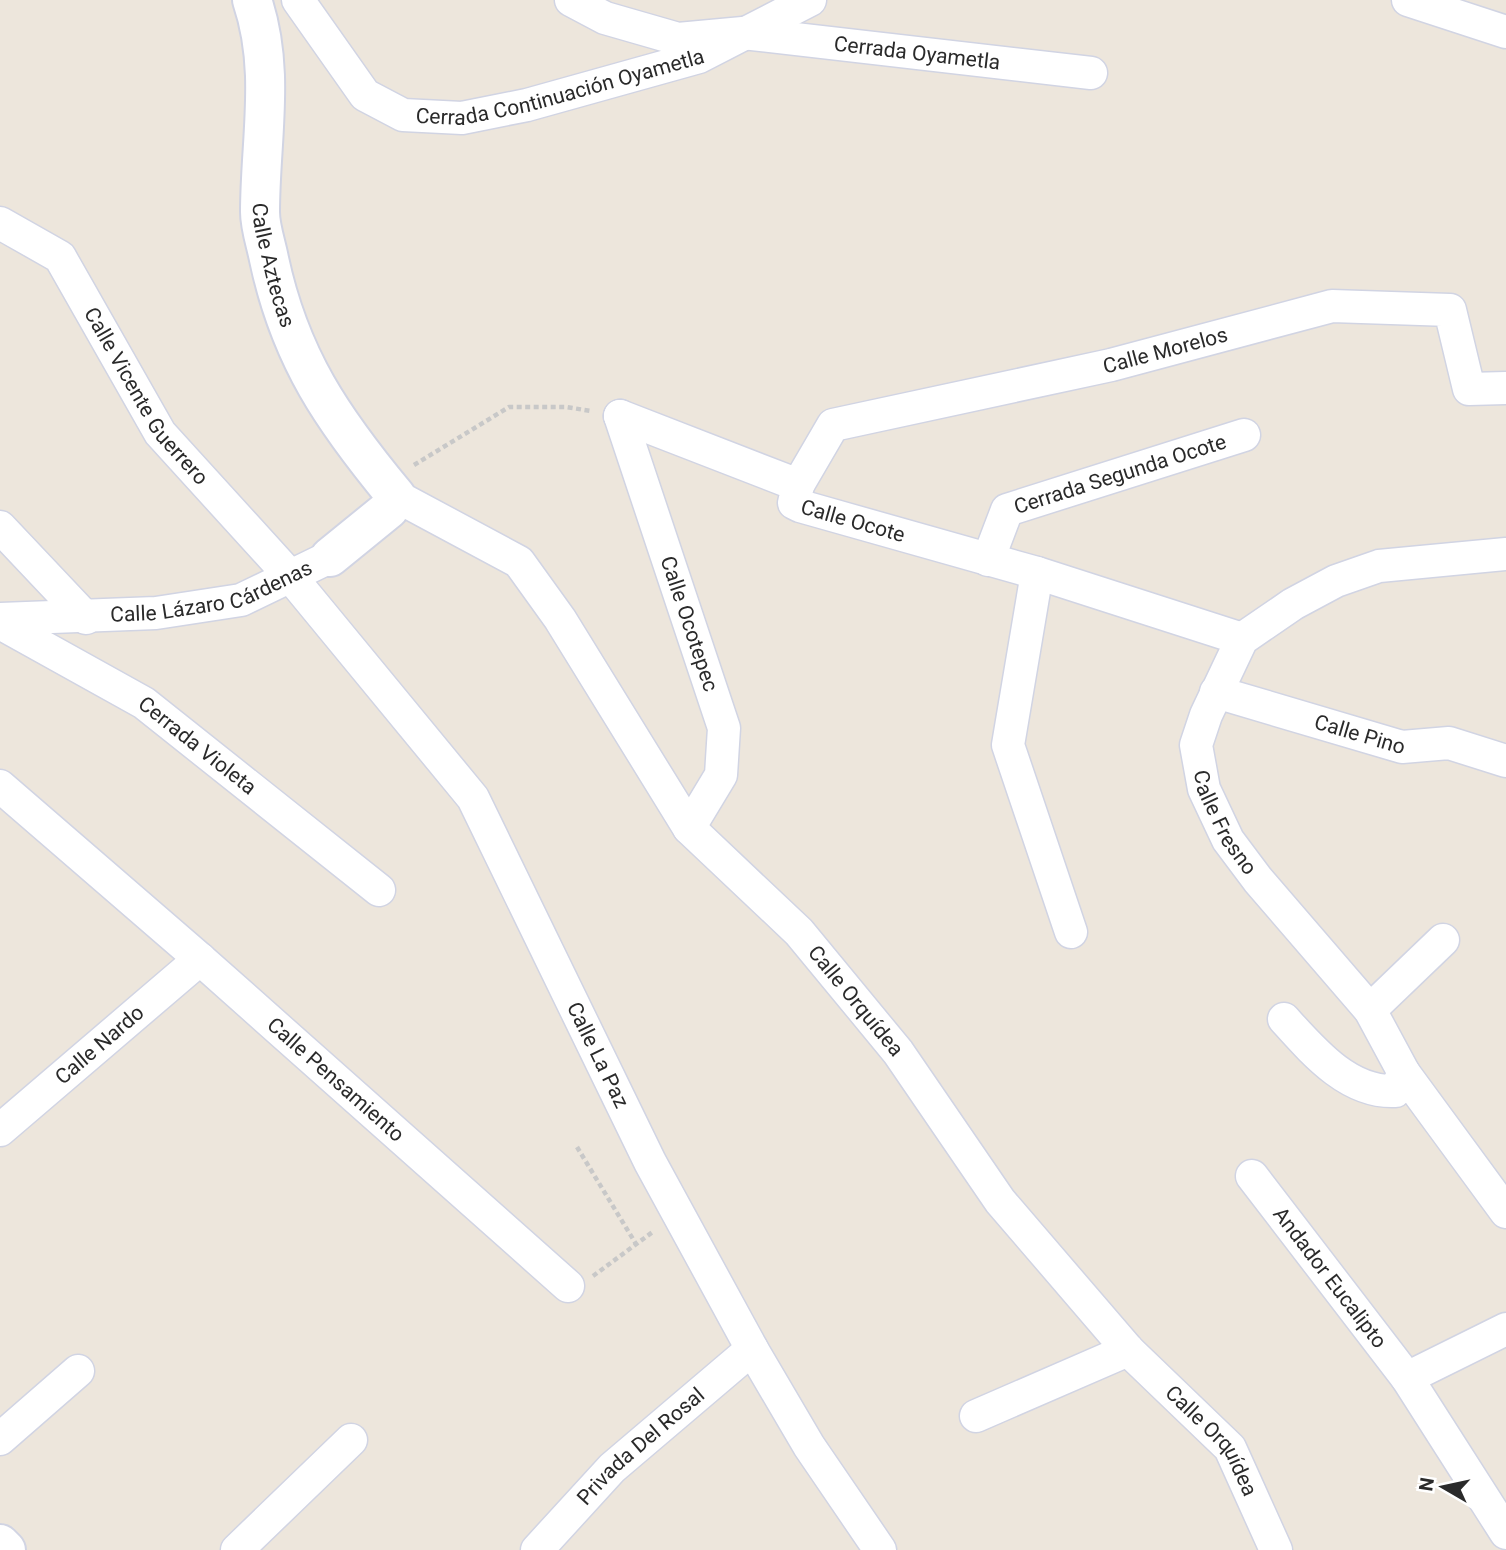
<svg xmlns="http://www.w3.org/2000/svg" width="1506" height="1550" font-family="Roboto,sans-serif">
	<style>
		.lines { fill: none; stroke-linecap: round; stroke-linejoin: round }
		.minor-casing { stroke: #d1d4e3; stroke-width: 35 }
		.tertiary-casing { stroke: #d1d4e3; stroke-width: 42 }
		.path { stroke: #c8c8c8; stroke-width: 4.5; stroke-dasharray: 5 3.5; stroke-linecap: butt }
		.minor { stroke: #fff; stroke-width: 32 }
		.tertiary { stroke: #fff; stroke-width: 38 }
		.labels { text-anchor: middle; dominant-baseline: central; stroke-width: 5; stroke-linejoin: round; paint-order: stroke }
		.street-label { font-size: 21px; fill: #2a2a2a; stroke: #fff }
	</style>
	<rect width="100%" height="100%" fill="#ede6dc"/>
	<g class="lines">
		<defs>
			<g id="minor">
				<path id="s1" d="M298,0L365,95L403,115L462,118L527,105L699,57L810,0"/>
				<path id="s2" d="M571,0L605,18L678,39L743,33L1091,73"/>
				<path d="M1408,0L1506,32"/>
				<path id="s3" d="M0,223L60,257L160,433L291,577L473,798L650,1162L752,1349L809,1446L880,1550"/>
				<path id="s4" d="M620,416L798,485L794,503L800,506L1037,573L1242,639"/>
				<path id="s5" d="M620,416L724,728L721,775L689,828"/>
				<path id="s6" d="M798,485L833,425L1111,365L1332,306L1450,310L1469,389L1506,388"/>
				<path id="s7" d="M396,496L519,562L560,619L689,828L799,932L898,1052L1000,1201L1128,1350L1230,1448L1276,1550"/>
				<path d="M0,527L86,618"/>
				<path id="s8" d="M1506,554L1379,566L1336,581L1293,604L1242,639L1206,715L1196,745L1204,789L1228,840L1258,880L1370,1010L1404,1073L1506,1212"/>
				<path id="s9" d="M988,560L1007,510L1244,435"/>
				<path d="M1037,573L1008,745L1071,932"/>
				<path id="s10" d="M0,619L156,613L241,600L330,557"/>
				<path id="s11" d="M0,623L144,703L379,890"/>
				<path id="s12" d="M1216,692L1402,747L1449,743L1506,761"/>
				<path id="s13" d="M0,786L200,959L568,1286"/>
				<path d="M1370,1010L1443,940"/>
				<path d="M1284,1019C1313,1051 1348,1093 1395,1091L1404,1073"/>
				<path id="s14" d="M0,1130L200,959"/>
				<path id="s15" d="M1252,1176L1407,1378L1506,1533"/>
				<path d="M1407,1378L1506,1329"/>
				<path d="M976,1416L1128,1350"/>
				<path d="M0,1439L78,1371"/>
				<path d="M237,1550L351,1440"/>
				<path id="s16" d="M537,1550L612,1468L752,1349"/>
			</g>
			<g id="tertiary">
				<path id="s17" d="M252,0C276,70 260,140 260,212C260,227 266,244 269,259C290,358 333,420 396,496L389,509L330,557"/>
				<path d="M0,1544L6,1550"/>
			</g>
		</defs>
		<use href="#minor" class="minor-casing"/>
		<use href="#tertiary" class="tertiary-casing"/>
		<path class="path" d="M414,465L509,407H566L591,411
			M577,1147L636,1244
			M593,1276L654,1231"/>
		<use href="#minor" class="minor"/>
		<use href="#tertiary" class="tertiary"/>
	</g>
	<g class="labels">
		<g class="street-label">
			<text stroke="none"><textPath href="#s2" startOffset="355">Cerrada Oyametla</textPath></text>
			<text stroke="none"><textPath href="#s1" startOffset="320">Cerrada Continuación Oyametla</textPath></text>
			<text stroke="none"><textPath href="#s17" startOffset="268">Calle Aztecas</textPath></text>
			<text stroke="none"><textPath href="#s6" startOffset="410">Calle Morelos</textPath></text>
			<text stroke="none"><textPath href="#s3" startOffset="233">Calle Vicente Guerrero</textPath></text>
			<text stroke="none"><textPath href="#s9" startOffset="172">Cerrada Segunda Ocote</textPath></text>
			<text stroke="none"><textPath href="#s4" startOffset="271">Calle Ocote</textPath></text>
			<text stroke="none"><textPath href="#s10" startOffset="215">Calle Lázaro Cárdenas</textPath></text>
			<text stroke="none"><textPath href="#s5" startOffset="219">Calle Ocotepec</textPath></text>
			<text stroke="none"><textPath href="#s12" startOffset="150">Calle Pino</textPath></text>
			<text stroke="none"><textPath href="#s11" startOffset="233">Cerrada Violeta</textPath></text>
			<text stroke="none"><textPath href="#s8" startOffset="483">Calle Fresno</textPath></text>
			<text stroke="none"><textPath href="#s7" startOffset="696">Calle Orquídea</textPath></text>
			<text stroke="none"><textPath href="#s14" startOffset="131">Calle Nardo</textPath></text>
			<text stroke="none"><textPath href="#s3" startOffset="1038">Calle La Paz</textPath></text>
			<text stroke="none"><textPath href="#s13" startOffset="446">Calle Pensamiento</textPath></text>
			<text stroke="none"><textPath href="#s15" startOffset="128">Andador Eucalipto</textPath></text>
			<text stroke="none"><textPath href="#s7" startOffset="1264">Calle Orquídea</textPath></text>
			<text stroke="none"><textPath href="#s16" startOffset="147">Privada Del Rosal</textPath></text>
		</g>
	</g>
	<g transform="translate(1443 1487) rotate(279)" stroke="#ffffff" stroke-width="5" paint-order="stroke">
	<path d="M0-5L12 26L0 18L-12 26Z" fill="#2a2a2a"/>
	<text y="-10" font-size="19" font-weight="bold" text-anchor="middle" fill="#2a2a2a">N</text>
	</g>
</svg>
